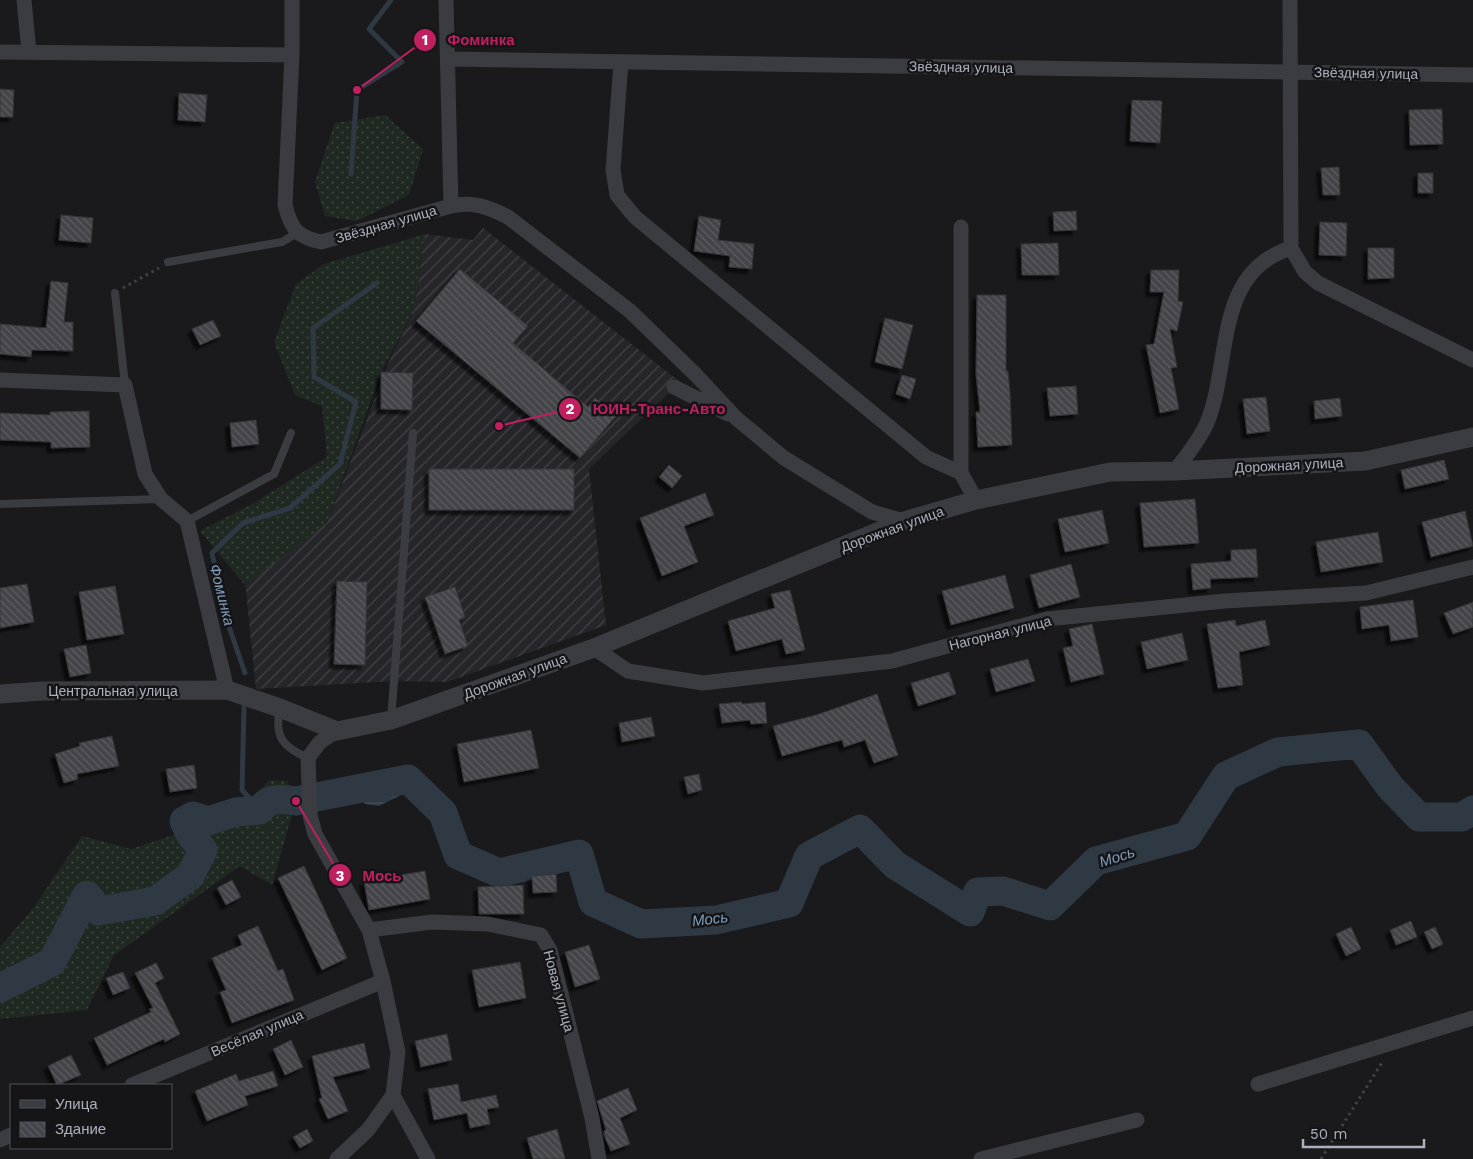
<svg xmlns="http://www.w3.org/2000/svg" width="1473" height="1159" font-family="'Work Sans',sans-serif">
	<style>
		.industrial { fill: url(#industrial-furrows) }
		.grass { fill: url(#grass-dots) }
		.wetland { fill: url(#wetland-marsh) }
		.water { fill: url(#water-rules) }
		.lines { fill: none; stroke-linecap: round; stroke-linejoin: round }
		.stream { stroke: #2f3943; stroke-width: 5 }
		.river { stroke: #2f3943; stroke-width: 29 }
		.building { fill: url(#building-back-hatch); stroke: #343439; filter: url(#shadow) }
		.path { stroke: #414349; stroke-width: 3; stroke-dasharray: 2.5 4; stroke-linecap: butt }
		.service { stroke: #3b3c42; stroke-width: 8 }
		.minor { stroke: #3b3c42; stroke-width: 15 }
		.tertiary { stroke: #3b3c42; stroke-width: 19 }
		.labels { text-anchor: middle; dominant-baseline: central; stroke-width: 5; stroke-linejoin: round; paint-order: stroke }
		.street-label { font-size: 14px; fill: #acb1bd; stroke: #151518 }
		.water-label { font-size: 15px; font-style: italic; fill: #819dba; stroke: #151518 }
		.leader { fill: none; stroke: #c12060; stroke-width: 2 }
		.callout-dot { fill: #c12060; stroke: #151518; stroke-width: 2 }
		.mark-label { font-size: 15px; text-anchor: middle; font-weight: bold; fill: #fff }
		.callout-label { font-size: 15px; text-anchor: middle; font-weight: bold; fill: #c12060; stroke: #151518; stroke-width: 5; stroke-linejoin: round; paint-order: stroke }
	</style>
	<defs>
		<pattern id="industrial-furrows" width="10" height="10" patternUnits="userSpaceOnUse" patternTransform="scale(1.25)"><rect width="10" height="10" fill="#26262a"/><path d="M-1 1l2-2M0 10L10 0M9 11l2-2" fill="none" stroke="#434347"/></pattern>
		<pattern id="grass-dots" width="8" height="8" patternUnits="userSpaceOnUse" patternTransform="scale(1.25)"><rect width="8" height="8" fill="#1f2921"/><path d="M2 2h.1M6 6h.1" fill="none" stroke="#3d463f" stroke-width="1.8" stroke-linecap="round"/></pattern>
		<pattern id="wetland-marsh" width="20" height="14" patternUnits="userSpaceOnUse" patternTransform="scale(1.25)"><rect width="20" height="14" fill="#1f2921"/><path d="M1 5h8M5 5V1M11 12h8M15 12V8" fill="none" stroke="#3d463f"/></pattern>
		<pattern id="water-rules" width="6" height="5" patternUnits="userSpaceOnUse" patternTransform="scale(1.25)"><rect width="6" height="5" fill="#2f3943"/><path d="M0 2.5h6" fill="none" stroke="#4a535c"/></pattern>
		<pattern id="building-back-hatch" width="6" height="6" patternUnits="userSpaceOnUse" patternTransform="scale(1.25)"><rect width="6" height="6" fill="#44454a"/><path d="M-1 5l2 2M0 0l6 6M5-1l2 2" fill="none" stroke="#5c5d62"/></pattern>
		<filter id="shadow"><feDropShadow dx="-4.5" dy="4.5" stdDeviation="1" flood-color="#0009"/></filter>
	</defs>
	<rect width="100%" height="100%" fill="#1a1a1d"/>
	<path class="industrial" d="M483,228L680,382L589,469L606,625L447,682L394,681L256,689L243,561L327,523L390,359L414,311L425,234L473,240Z"/>
	<path class="grass" d="M385,115L423,149L409,195L357,221L325,216L315,182L335,123Z
		M425,234L414,311L381,372L327,523L245,585L200,531L254,503L327,457L322,406L295,395L274,342L296,284L324,264Z
		M269,780L287,781L296,801L272,885L240,866L114,955L87,1010L0,1019V947L34,907L82,836L131,849L238,814Z"/>
	<path class="wetland" d="M270,795L277,799L281,811L280,815L272,819L270,829L267,831C248,827 252,798 270,795Z"/>
	<path class="water" d="M389,772L404,774L401,781L408,787L409,791L379,806L365,804L362,798L367,794L368,780Z"/>
	<g class="lines">
		<path class="stream" d="M351,174L357,90L402,62L369,29L391,0
			M245,673L226,618L212,553L243,523L290,508L340,464L356,402L314,377L313,328L377,283
			M244,707L242,790L260,810"/>
		<path class="river" d="M0,988L52,962L87,895L99,911L155,901L190,876L203,850L190,834L184,821L193,816L208,821L236,812L260,810C268,797 283,799 296,801L408,779L443,813L458,855L499,873L579,854L593,902L641,924L716,920L789,903L809,856L860,829L895,865L970,912L978,892L1003,891L1050,906L1096,861L1187,836L1226,776L1278,752L1359,744L1390,787L1419,817H1462L1473,810"/>
	</g>
	<path class="building" d="M0,89L14,90L13,117H0Z
		M179,93L207,95L205,122L178,120Z
		M1132,100L1162,101L1160,143L1130,141Z
		M1442,109L1443,144L1410,145L1409,110Z
		M1339,167L1340,195H1323L1321,168Z
		M1418,173H1433V193H1418Z
		M1076,211L1077,230L1054,231L1053,212Z
		M61,215L93,218L91,243L59,240Z
		M699,216L721,220L718,240L754,244L752,269L729,267L730,256L694,251Z
		M1320,222L1347,223L1346,256L1319,255Z
		M1058,243L1059,275H1022L1021,244Z
		M1368,248H1394V278L1368,279Z
		M460,269L528,326L513,343L588,407L595,398L616,416L580,458L416,321Z
		M1151,270H1179L1178,301L1183,302L1177,331L1170,329L1177,367L1171,368L1179,409L1160,413L1146,345L1154,344L1164,292H1150Z
		M51,281L68,283L64,322H73V351L32,350L31,357L0,354V324L46,328Z
		M977,295H1006V371H1008L1010,393L1012,445L978,447L976,412H980L976,374Z
		M885,318L913,325L902,369L875,362Z
		M213,320L221,336L200,345L192,329Z
		M381,372L413,373L412,410L381,409Z
		M902,375L916,379L910,399L896,394Z
		M1076,386L1078,414L1050,416L1047,388Z
		M1266,397L1270,431L1247,434L1243,399Z
		M1340,398L1342,416L1315,419L1314,401Z
		M89,411L90,447L51,448V442L0,440V413L50,415V412Z
		M256,420L259,444L232,447L230,423Z
		M1444,460L1449,479L1405,489L1401,470Z
		M669,465L682,476L672,488L659,477Z
		M429,469H574V510H429Z
		M705,493L714,515L684,526L698,562L662,576L640,518Z
		M1195,499L1199,543L1144,547L1140,503Z
		M1102,510L1109,543L1065,552L1058,519Z
		M1465,511L1473,546L1431,557L1422,522Z
		M1378,532L1383,562L1321,572L1316,542Z
		M1256,549L1258,577L1210,579L1211,588L1193,590L1191,564L1231,561V550Z
		M1071,564L1080,597L1039,608L1030,575Z
		M1005,575L1014,608L951,625L942,591Z
		M337,581L367,582L365,665L334,664Z
		M27,584L34,622L0,628V588Z
		M115,586L124,634L87,640L79,592Z
		M455,587L465,617L459,620L468,646L445,654L425,597Z
		M790,590L805,650L786,654L782,639L736,651L728,621L775,608L771,594Z
		M1413,600L1418,637L1391,641L1389,625L1362,629L1360,607Z
		M1473,602V627L1453,634L1444,613Z
		M1235,620L1236,626L1265,620L1270,645L1239,652L1243,685L1218,688L1207,624Z
		M1092,624L1104,674L1071,682L1063,648L1073,646L1069,629Z
		M1182,633L1188,660L1147,669L1141,642Z
		M86,645L91,673L70,677L64,649Z
		M1028,659L1035,681L996,692L990,669Z
		M949,672L956,694L918,706L911,683Z
		M877,694L898,755L874,763L865,740L844,747L842,740L782,756L773,726L816,715Z
		M741,702L742,704L765,702L767,723L751,724L750,720L722,723L719,704Z
		M651,717L655,736L622,742L619,723Z
		M531,730L539,768L464,782L457,744Z
		M112,736L119,766L77,774L78,779L64,783L55,754L80,746L79,743Z
		M194,765L197,788L170,792L166,769Z
		M699,774L702,790L688,794L684,777Z
		M304,866L347,958L322,970L278,878Z
		M425,871L430,899L369,910L364,881Z
		M556,874L557,892L533,893L532,876Z
		M232,880L241,897L226,905L217,888Z
		M523,885L524,914H479L478,887Z
		M1411,921L1417,937L1396,945L1390,930Z
		M258,926L278,971L283,969L294,1000L232,1023L220,992L226,990L212,958L242,945L238,935Z
		M1351,927L1361,949L1346,956L1336,934Z
		M1435,927L1443,944L1432,949L1424,932Z
		M589,945L600,979L575,987L565,952Z
		M520,962L526,998L479,1007L472,970Z
		M156,963L164,978L155,983L180,1034L165,1042L164,1039L107,1065L94,1038L151,1012L149,1009L153,1008L135,973Z
		M123,972L130,988L113,995L106,978Z
		M447,1034L452,1060L421,1067L415,1041Z
		M291,1040L303,1067L285,1075L273,1049Z
		M364,1043L370,1068L333,1077L348,1111L328,1119L319,1099L322,1098L312,1056Z
		M71,1055L81,1075L57,1085L48,1066Z
		M273,1071L278,1086L245,1096L248,1105L207,1121L195,1091L236,1074L239,1081Z
		M458,1084L461,1102L496,1095L499,1107L487,1109L490,1124L470,1128L467,1113L434,1120L428,1089Z
		M628,1088L637,1110L620,1118L630,1144L611,1151L604,1135V1131L606,1130L597,1101Z
		M307,1129L313,1141L300,1148L293,1137Z
		M557,1129L565,1159H533L527,1138Z"/>
	<g class="lines">
		<path class="path" d="M123,288L159,268
			M1321,1159L1383,1061"/>
		<path class="service" d="M168,262L282,242L297,233
			M115,293L125,385
			M0,504L160,499
			M187,521L274,474L291,433
			M280,708C274,736 282,747 308,758
			M391,720L413,433"/>
		<path class="minor" d="M24,0L29,52
			M292,0V55L285,205C291,229 297,237 321,242L451,206L446,0
			M1290,0L1291,248L1305,272L1318,283L1473,360
			M0,52L292,55
			M449,59L1473,75
			M621,62L613,170L617,195L635,217L926,457L961,473
			M451,206C473,201 488,207 508,217L630,311L696,375L736,418L784,458L872,512L904,521
			M961,227V473L976,500
			M0,380L125,385L145,474L161,499L187,521L227,690
			M674,387L728,414
			M1175,471C1186,456 1199,441 1207,423C1232,362 1213,272 1291,248
			M594,648L628,671L703,683L892,661L1047,619L1225,601L1366,593L1473,567
			M337,731L320,742L308,758L310,815L315,834L369,930L383,981L398,1052L393,1095L368,1130L337,1159
			M369,930L432,922L488,924L541,935L550,950L592,1118L599,1159
			M1258,1084L1473,1018
			M132,1085L383,981
			M393,1095L428,1159
			M0,1140L11,1135
			M981,1159L1137,1120"/>
		<path class="tertiary" d="M0,694L43,691L227,690L280,708L337,731L391,720L594,648L904,521L976,500L1110,472L1175,471L1365,461L1473,437"/>
	</g>
	<g class="labels">
		<g class="street-label">
			<text transform="translate(961 67) rotate(1)">Звёздная улица</text>
			<text transform="translate(1366 73) rotate(1)">Звёздная улица</text>
			<text transform="translate(386 224) rotate(-16)">Звёздная улица</text>
			<text transform="translate(1289 465) rotate(-3)">Дорожная улица</text>
			<text transform="translate(892 529) rotate(-20)">Дорожная улица</text>
			<text transform="translate(1000 633) rotate(-14)">Нагорная улица</text>
			<text transform="translate(515 676) rotate(-20)">Дорожная улица</text>
			<text x="113" y="691">Центральная улица</text>
			<text transform="translate(559 991) rotate(75)">Новая улица</text>
			<text transform="translate(257 1033) rotate(-23)">Весёлая улица</text>
		</g>
		<g class="water-label">
			<text transform="translate(222 595) rotate(76)">Фоминка</text>
			<text transform="translate(1117 857) rotate(-18)">Мось</text>
			<text transform="translate(710 919) rotate(-7)">Мось</text>
		</g>
	</g>
	<path class="leader" d="M357 90L425 40M499 426L570 409M296 801L340 875"/>
	<g class="callout-dot">
		<circle cx="357" cy="90" r="5"/>
		<circle cx="499" cy="426" r="5"/>
		<circle cx="296" cy="801" r="5"/>
		<circle cx="425" cy="40" r="12"/>
		<circle cx="570" cy="409" r="12"/>
		<circle cx="340" cy="875" r="12"/>
	</g>
	<g class="mark-label">
		<text x="425" y="45">1</text>
		<text x="570" y="414">2</text>
		<text x="340" y="881">3</text>
	</g>
	<g class="callout-label">
		<text x="481" y="45">Фоминка</text>
		<text x="659" y="414">ЮИН-Транс-Авто</text>
		<text x="382" y="881">Мось</text>
	</g>
	<rect x="10" y="1084" width="162" height="65" fill="#151518" stroke="#51535a"/>
	<rect x="20" y="1100" width="25" height="8" fill="#3b3c42" stroke="#51535a"/>
	<text x="55" y="1109" font-size="15" fill="#acb1bd">Улица</text>
	<rect x="20" y="1122" width="25" height="15" fill="url(#building-back-hatch)" stroke="#51535a"/>
	<text x="55" y="1134" font-size="15" fill="#acb1bd">Здание</text>
	<path d="M1303 1139v8h121v-8" fill="none" stroke="#acb1bd" stroke-width="2.5"/>
	<text x="1310" y="1139" font-size="15" fill="#acb1bd" stroke="#151518" stroke-width="4" paint-order="stroke">50 m</text>
</svg>
